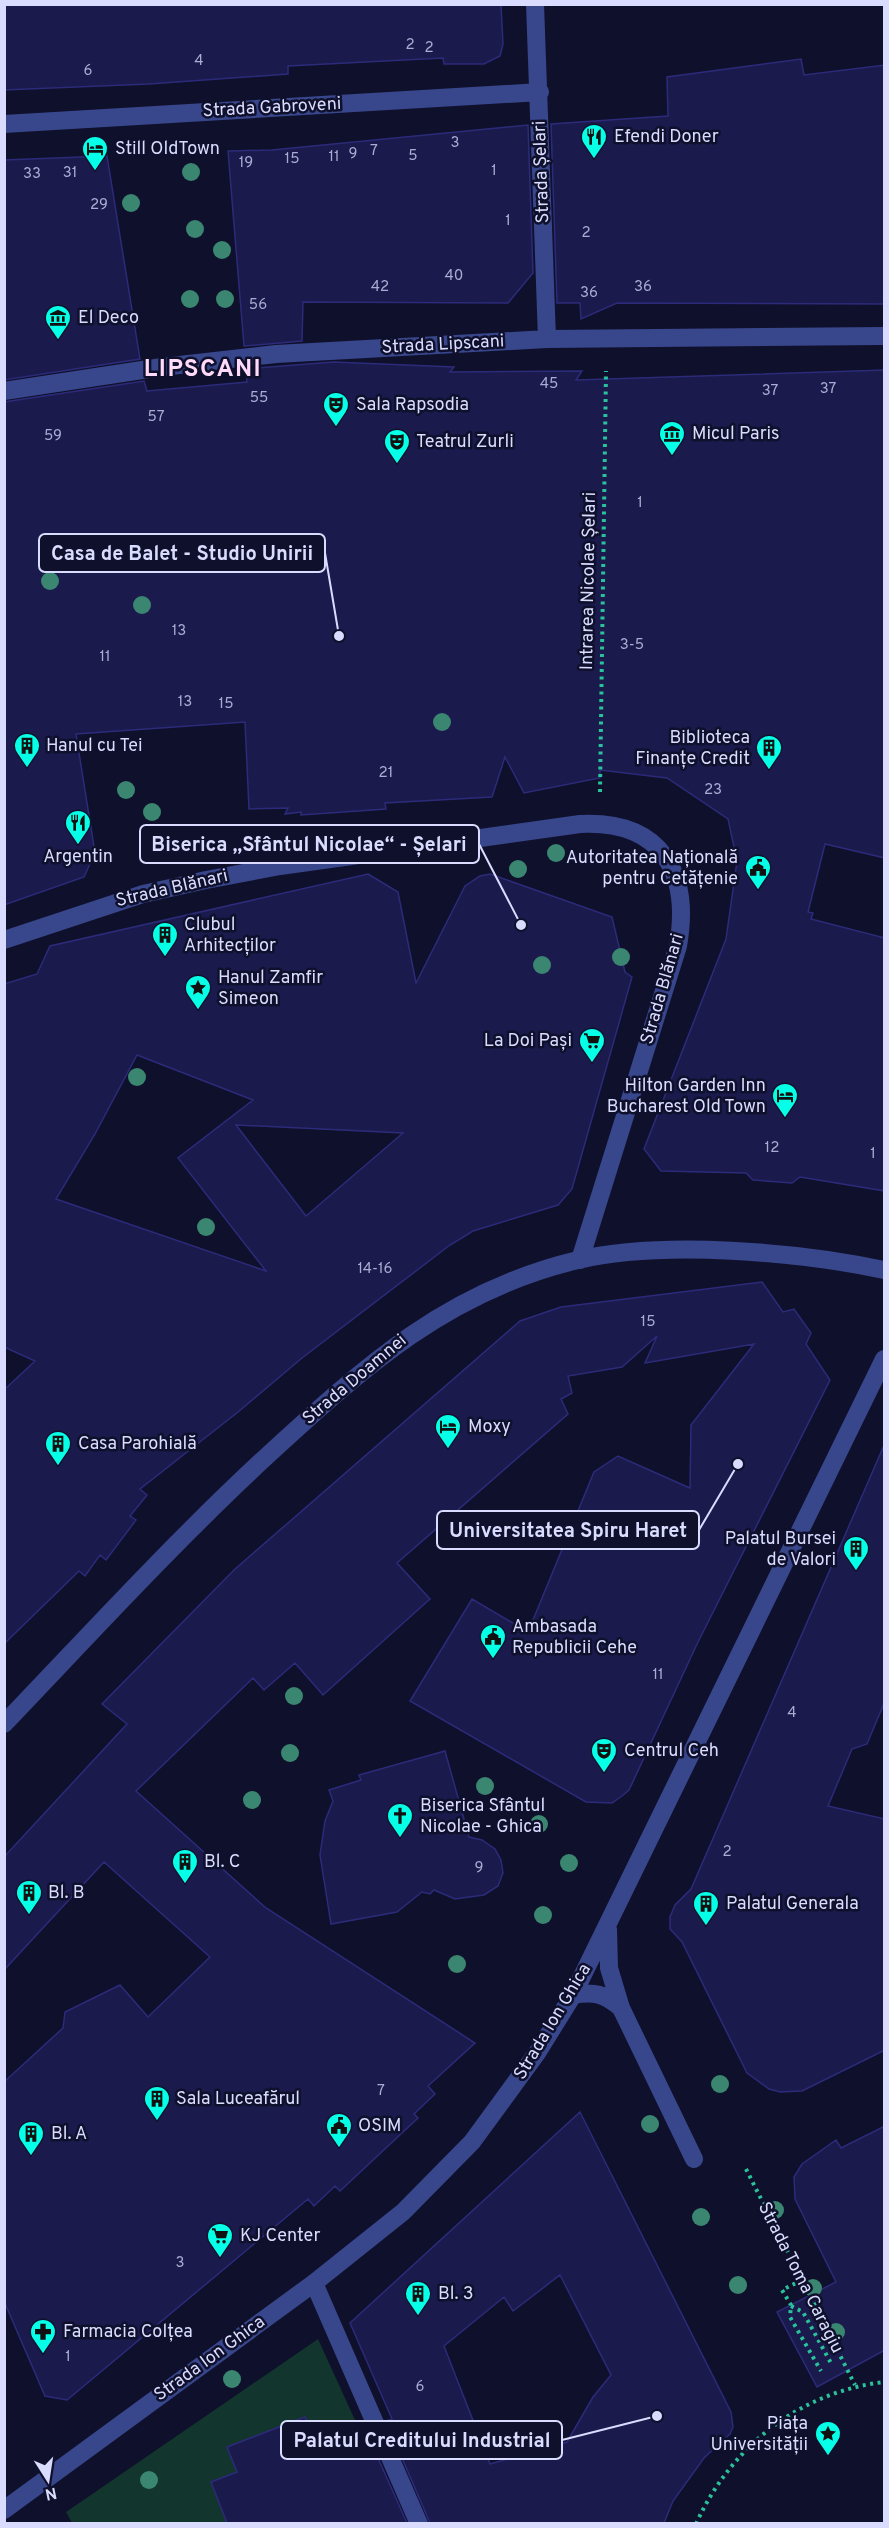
<svg xmlns="http://www.w3.org/2000/svg" width="889" height="2528" font-family="Overpass,sans-serif">
	<style>
		.green { fill: #12352d }
		.building { fill: #1b1a4d; stroke: #2c2b7a; stroke-width: 1.5; fill-rule: evenodd }
		.lines { fill: none; stroke-linecap: round; stroke-linejoin: round }
		.path { stroke: #2ac29b; stroke-width: 4; stroke-dasharray: 3 4.5; stroke-linecap: butt }
		.minor { stroke: #38468c; stroke-width: 18 }
		.tree { fill: #3a8670 }
		.labels { text-anchor: middle; dominant-baseline: central; stroke-width: 5; stroke-linejoin: round; paint-order: stroke }
		.number-label { font-size: 15px; fill: #aaacd2 }
		.street-label { font-size: 18px; fill: #d9dcff; stroke: #0f102b }
		.poi-label { font-size: 18px; fill: #d9dcff; stroke: #0f102b; text-anchor: start }
		.district-label { font-size: 24px; font-weight: bold; letter-spacing: 1.5px; fill: #ffdbf9; stroke: #0f102b }
		.leader { fill: none; stroke: #d9dcff; stroke-width: 2 }
		.callout-dot { fill: #d9dcff; stroke: #0f102b; stroke-width: 2 }
		.callout { fill: #0f102b; stroke: #d9dcff; stroke-width: 2 }
		.callout-label { font-size: 20px; text-anchor: middle; font-weight: bold; fill: #d9dcff }
	</style>
	<rect width="100%" height="100%" fill="#0f102b"/>
	<path class="green" d="M318,2339L393,2503L379,2509L350,2434L317,2447L305,2417L227,2447L237,2472L211,2482L227,2523H72L66,2512Z"/>
	<path class="building" d="M4,4H501L503,44L500,56L484,64H444L443,58L288,66V74L149,84L4,90Z
		M801,59L804,75L885,65V304L617,303L581,319L580,303H557L551,124L668,116L667,77Z
		M528,125L533,273L508,303L303,302L302,341L244,346L228,151L272,150Z
		M107,156L140,359L4,380V160Z
		M333,362L454,367L450,372L582,371L576,380L885,370V858L825,844L808,912L813,913L811,919L885,938V1191L800,1177L792,1183L753,1180L746,1173L661,1171L644,1149L726,939L737,861L728,819L667,778L600,770V778L524,793L505,757L492,797L385,803L386,809L301,815V812L285,814L288,808L249,809L245,722L76,734L95,853L84,877L4,905V402L144,381L147,391L247,382L246,369Z
		M368,874L398,892L416,983L465,886L480,876L490,874L612,917L625,972L632,977L572,1189L558,1205L473,1231L450,1245L302,1358L238,1412L140,1489L147,1495L130,1516L136,1520L106,1560L100,1555L85,1576L79,1571L4,1644V1390L35,1361L4,1347V984L37,974L50,946ZM137,1055L253,1100L178,1158L266,1271L56,1199L95,1134ZM236,1125L403,1133L306,1216Z
		M762,1282L783,1312L794,1309L811,1333L806,1344L830,1380L698,1642L629,1790L622,1796L612,1803L586,1802L410,1701L472,1599L528,1632L594,1472L618,1456L690,1488L691,1425L754,1344L645,1363L657,1336L622,1367L568,1376L572,1393L561,1399L568,1414L397,1563L430,1599L323,1695L295,1663L264,1690L253,1678L136,1791L266,1908L475,2043L428,2086L435,2094L414,2114L418,2118L340,2191L335,2186L314,2206L308,2199L67,2400L45,2396L4,2301V2082L63,2028L65,2012L120,1985L148,2017L210,1957L104,1862L4,1970V1857L127,1724L102,1704L234,1570L520,1321L561,1307Z
		M885,1443V1701L867,1744L852,1749L828,1806L885,1819V2050L802,2091L780,2092L769,2089L747,2073L682,1942L670,1929V1917L675,1905L691,1889Z
		M445,1751L469,1837L482,1840L495,1849L501,1860L503,1873L498,1886L484,1895L455,1899L434,1890L430,1894L422,1892L397,1912L331,1924L320,1855L325,1821L333,1801L329,1790L361,1780L359,1775Z
		M580,2112L731,2412L733,2427L730,2434L704,2458L673,2501L664,2523H430L386,2421L392,2419L350,2323ZM560,2275L611,2375L593,2397L567,2442L490,2464L444,2346L504,2297L513,2311Z
		M885,2126V2350L817,2387L777,2312L836,2282L795,2199L794,2177L802,2164L836,2140L841,2148Z
		M305,2417L317,2447L365,2429L407,2523H227L211,2482L237,2472L227,2447Z"/>
	<g class="lines">
		<path class="path" d="M600,792L606,371
			M746,2169L855,2385
			M802,2280L782,2290L791,2305L790,2317L821,2371
			M791,2306L803,2312L832,2365
			M696,2524C731,2446 800,2392 884,2382"/>
		<path class="minor" d="M535,4L547,339
			M4,124L540,92
			M4,391L162,367L276,354L547,339L884,336
			M4,940L143,894L206,880L280,866L580,824C661,820 691,872 678,946L580,1260
			M4,1724C91,1633 176,1540 268,1455C364,1367 447,1291 578,1260C663,1240 800,1252 884,1270
			M608,1929L609,1968L621,2008
			M573,1995C594,1991 605,1994 621,2008L694,2159
			M314,2283L419,2524
			M4,2510L314,2283L403,2212L472,2142L537,2053L573,1995L884,1359"/>
	</g>
	<g class="tree">
		<circle cx="191" cy="172" r="9"/>
		<circle cx="131" cy="203" r="9"/>
		<circle cx="195" cy="229" r="9"/>
		<circle cx="222" cy="250" r="9"/>
		<circle cx="190" cy="299" r="9"/>
		<circle cx="225" cy="299" r="9"/>
		<circle cx="50" cy="581" r="9"/>
		<circle cx="142" cy="605" r="9"/>
		<circle cx="442" cy="722" r="9"/>
		<circle cx="126" cy="790" r="9"/>
		<circle cx="152" cy="812" r="9"/>
		<circle cx="556" cy="853" r="9"/>
		<circle cx="518" cy="869" r="9"/>
		<circle cx="621" cy="957" r="9"/>
		<circle cx="542" cy="965" r="9"/>
		<circle cx="137" cy="1077" r="9"/>
		<circle cx="206" cy="1227" r="9"/>
		<circle cx="294" cy="1696" r="9"/>
		<circle cx="290" cy="1753" r="9"/>
		<circle cx="485" cy="1786" r="9"/>
		<circle cx="252" cy="1800" r="9"/>
		<circle cx="539" cy="1824" r="9"/>
		<circle cx="569" cy="1863" r="9"/>
		<circle cx="543" cy="1915" r="9"/>
		<circle cx="457" cy="1964" r="9"/>
		<circle cx="720" cy="2084" r="9"/>
		<circle cx="650" cy="2124" r="9"/>
		<circle cx="775" cy="2210" r="9"/>
		<circle cx="701" cy="2217" r="9"/>
		<circle cx="738" cy="2285" r="9"/>
		<circle cx="813" cy="2288" r="9"/>
		<circle cx="836" cy="2332" r="9"/>
		<circle cx="232" cy="2379" r="9"/>
		<circle cx="149" cy="2480" r="9"/>
	</g>
	<defs>
		<symbol id="restaurant-pin" viewBox="-11 -11 22 30"><path d="M0 17L-7.5 6A9.5 9.5 0 1 1 7.5 6Z" fill="#05ffe7" stroke="#0f102b"/><path d="M-5-6h1v4h1v-4h1v4h1v-4h1v5L-1.5 .5V6h-2V.5L-5-1ZM5-6V6H3V1.5H1.5Q1.5-4 5-6Z" fill="#111"/></symbol>
		<symbol id="hotel-pin" viewBox="-11 -11 22 30"><path d="M0 17L-7.5 6A9.5 9.5 0 1 1 7.5 6Z" fill="#05ffe7" stroke="#0f102b"/><path d="M-6-4.5h1.5V1H6V5H4.5V3h-9V5H-6ZM-4 0a1.8 1.8 0 1 1 3.6 0ZM.5 0V-2.5h3Q6-2.5 6 0Z" fill="#111"/></symbol>
		<symbol id="museum-pin" viewBox="-11 -11 22 30"><path d="M0 17L-7.5 6A9.5 9.5 0 1 1 7.5 6Z" fill="#05ffe7" stroke="#0f102b"/><path d="M0-6L6-3V-2H-6V-3ZM-5-1h2V3h-2ZM-1-1h2V3h-2ZM3-1h2V3H3ZM-6 4H6V6H-6Z" fill="#111"/></symbol>
		<symbol id="theatre-pin" viewBox="-11 -11 22 30"><path d="M0 17L-7.5 6A9.5 9.5 0 1 1 7.5 6Z" fill="#05ffe7" stroke="#0f102b"/><path d="M-5-5.5Q0-4 5-5.5V0Q5 5 0 6Q-5 5-5 0ZM-3.3-2.5H-1v1.5H-3.3ZM1-2.5H3.3v1.5H1ZM-2.8 1Q0 5.5 2.8 1Z" fill="#111"/></symbol>
		<symbol id="building-pin" viewBox="-11 -11 22 30"><path d="M0 17L-7.5 6A9.5 9.5 0 1 1 7.5 6Z" fill="#05ffe7" stroke="#0f102b"/><path d="M-4-6H4V6H1V3H-1V6H-4ZM-2.5-4.3h1.7v1.8h-1.7ZM.8-4.3h1.7v1.8H.8ZM-2.5-1h1.7V.8h-1.7ZM.8-1h1.7V.8H.8Z" fill="#111"/></symbol>
		<symbol id="civic-pin" viewBox="-11 -11 22 30"><path d="M0 17L-7.5 6A9.5 9.5 0 1 1 7.5 6Z" fill="#05ffe7" stroke="#0f102b"/><path d="M-.6-6.5H3V-4.5H.6V-3L4-1V1h2V6H-6V1h2V-1L-.6-3ZM-1.2 2.5V6h2.4V2.5Z" fill="#111"/></symbol>
		<symbol id="sight-pin" viewBox="-11 -11 22 30"><path d="M0 17L-7.5 6A9.5 9.5 0 1 1 7.5 6Z" fill="#05ffe7" stroke="#0f102b"/><path d="M0-6L1.8-2.2L6-1.7L2.9 1.2L3.7 5.4L0 3.3L-3.7 5.4L-2.9 1.2L-6-1.7L-1.8-2.2Z" fill="#111"/></symbol>
		<symbol id="supermarket-pin" viewBox="-11 -11 22 30"><path d="M0 17L-7.5 6A9.5 9.5 0 1 1 7.5 6Z" fill="#05ffe7" stroke="#0f102b"/><path d="M-6-5.5h2.5l.6 2H6L4.5 2H-2.5L-4.4-4H-6ZM-1.5 3.2a1.3 1.3 0 1 0 .1 0ZM3 3.2a1.3 1.3 0 1 0 .1 0Z" fill="#111"/></symbol>
		<symbol id="church-pin" viewBox="-11 -11 22 30"><path d="M0 17L-7.5 6A9.5 9.5 0 1 1 7.5 6Z" fill="#05ffe7" stroke="#0f102b"/><path d="M-1.2-6h2.4v3.5h3.3v2.4h-3.3V6h-2.4V-.1h-3.3v-2.4h3.3Z" fill="#111"/></symbol>
		<symbol id="pharmacy-pin" viewBox="-11 -11 22 30"><path d="M0 17L-7.5 6A9.5 9.5 0 1 1 7.5 6Z" fill="#05ffe7" stroke="#0f102b"/><path d="M-2-6h4v4h4v4h-4v4h-4v-4h-4v-4h4Z" fill="#111"/></symbol>
	</defs>
	<g fill-rule="evenodd">
		<use href="#restaurant-pin" x="579" y="122" width="30" height="40"/>
		<use href="#hotel-pin" x="80" y="134" width="30" height="40"/>
		<use href="#museum-pin" x="43" y="303" width="30" height="40"/>
		<use href="#theatre-pin" x="321" y="390" width="30" height="40"/>
		<use href="#museum-pin" x="657" y="419" width="30" height="40"/>
		<use href="#theatre-pin" x="382" y="427" width="30" height="40"/>
		<use href="#building-pin" x="12" y="731" width="30" height="40"/>
		<use href="#building-pin" x="754" y="733" width="30" height="40"/>
		<use href="#restaurant-pin" x="63" y="808" width="30" height="40"/>
		<use href="#civic-pin" x="743" y="853" width="30" height="40"/>
		<use href="#building-pin" x="150" y="920" width="30" height="40"/>
		<use href="#sight-pin" x="183" y="973" width="30" height="40"/>
		<use href="#supermarket-pin" x="577" y="1026" width="30" height="40"/>
		<use href="#hotel-pin" x="770" y="1081" width="30" height="40"/>
		<use href="#hotel-pin" x="433" y="1412" width="30" height="40"/>
		<use href="#building-pin" x="43" y="1429" width="30" height="40"/>
		<use href="#building-pin" x="841" y="1534" width="30" height="40"/>
		<use href="#civic-pin" x="478" y="1622" width="30" height="40"/>
		<use href="#theatre-pin" x="589" y="1736" width="30" height="40"/>
		<use href="#church-pin" x="385" y="1801" width="30" height="40"/>
		<use href="#building-pin" x="170" y="1847" width="30" height="40"/>
		<use href="#building-pin" x="14" y="1878" width="30" height="40"/>
		<use href="#building-pin" x="691" y="1889" width="30" height="40"/>
		<use href="#building-pin" x="142" y="2084" width="30" height="40"/>
		<use href="#civic-pin" x="324" y="2111" width="30" height="40"/>
		<use href="#building-pin" x="16" y="2119" width="30" height="40"/>
		<use href="#supermarket-pin" x="205" y="2221" width="30" height="40"/>
		<use href="#building-pin" x="403" y="2279" width="30" height="40"/>
		<use href="#pharmacy-pin" x="28" y="2317" width="30" height="40"/>
		<use href="#sight-pin" x="813" y="2419" width="30" height="40"/>
	</g>
	<g class="labels">
		<g class="number-label">
			<text x="410" y="45">2</text>
			<text x="429" y="48">2</text>
			<text x="199" y="61">4</text>
			<text x="88" y="71">6</text>
			<text x="455" y="143">3</text>
			<text x="374" y="151">7</text>
			<text x="353" y="154">9</text>
			<text x="413" y="156">5</text>
			<text x="334" y="157">11</text>
			<text x="292" y="159">15</text>
			<text x="246" y="163">19</text>
			<text x="494" y="171">1</text>
			<text x="70" y="173">31</text>
			<text x="32" y="174">33</text>
			<text x="99" y="205">29</text>
			<text x="508" y="221">1</text>
			<text x="586" y="233">2</text>
			<text x="454" y="276">40</text>
			<text x="380" y="287">42</text>
			<text x="643" y="287">36</text>
			<text x="589" y="293">36</text>
			<text x="258" y="305">56</text>
			<text x="549" y="384">45</text>
			<text x="828" y="389">37</text>
			<text x="770" y="391">37</text>
			<text x="259" y="398">55</text>
			<text x="156" y="417">57</text>
			<text x="53" y="436">59</text>
			<text x="640" y="503">1</text>
			<text x="179" y="631">13</text>
			<text x="632" y="645">3-5</text>
			<text x="105" y="657">11</text>
			<text x="185" y="702">13</text>
			<text x="226" y="704">15</text>
			<text x="386" y="773">21</text>
			<text x="713" y="790">23</text>
			<text x="772" y="1148">12</text>
			<text x="873" y="1154">1</text>
			<text x="375" y="1269">14-16</text>
			<text x="648" y="1322">15</text>
			<text x="658" y="1675">11</text>
			<text x="792" y="1713">4</text>
			<text x="727" y="1852">2</text>
			<text x="479" y="1868">9</text>
			<text x="381" y="2091">7</text>
			<text x="180" y="2263">3</text>
			<text x="68" y="2357">1</text>
			<text x="420" y="2387">6</text>
		</g>
		<g class="street-label">
			<text transform="translate(272 108) rotate(-3)">Strada Gabroveni</text>
			<text transform="translate(542 172) rotate(-92)">Strada Șelari</text>
			<text transform="translate(443 345) rotate(-3)">Strada Lipscani</text>
			<text transform="translate(589 581) rotate(-89)">Intrarea Nicolae Șelari</text>
			<text transform="translate(172 889) rotate(-13)">Strada Blănari</text>
			<text transform="translate(663 989) rotate(-74)">Strada Blănari</text>
			<text transform="translate(355 1380) rotate(-40)">Strada Doamnei</text>
			<text transform="translate(553 2022) rotate(-59)">Strada Ion Ghica</text>
			<text transform="translate(800 2278) rotate(63)">Strada Toma Caragiu</text>
			<text transform="translate(210 2359) rotate(-36)">Strada Ion Ghica</text>
		</g>
		<g class="poi-label">
			<text x="614" y="137">Efendi Doner</text>
			<text x="115" y="149">Still OldTown</text>
			<text x="78" y="318">El Deco</text>
			<text x="356" y="405">Sala Rapsodia</text>
			<text x="692" y="434">Micul Paris</text>
			<text x="416" y="442">Teatrul Zurli</text>
			<text x="750" y="738" text-anchor="end">Biblioteca<tspan x="750" dy="21">Finanțe Credit</tspan></text>
			<text x="46" y="746">Hanul cu Tei</text>
			<text x="78" y="857" text-anchor="middle">Argentin</text>
			<text x="738" y="858" text-anchor="end">Autoritatea Națională<tspan x="738" dy="21">pentru Cetățenie</tspan></text>
			<text x="184" y="925">Clubul<tspan x="184" dy="21">Arhitecților</tspan></text>
			<text x="218" y="978">Hanul Zamfir<tspan x="218" dy="21">Simeon</tspan></text>
			<text x="572" y="1041" text-anchor="end">La Doi Pași</text>
			<text x="766" y="1086" text-anchor="end">Hilton Garden Inn<tspan x="766" dy="21">Bucharest Old Town</tspan></text>
			<text x="468" y="1427">Moxy</text>
			<text x="78" y="1444">Casa Parohială</text>
			<text x="836" y="1539" text-anchor="end">Palatul Bursei<tspan x="836" dy="21">de Valori</tspan></text>
			<text x="512" y="1627">Ambasada<tspan x="512" dy="21">Republicii Cehe</tspan></text>
			<text x="624" y="1751">Centrul Ceh</text>
			<text x="420" y="1806">Biserica Sfântul<tspan x="420" dy="21">Nicolae - Ghica</tspan></text>
			<text x="204" y="1862">Bl. C</text>
			<text x="48" y="1893">Bl. B</text>
			<text x="726" y="1904">Palatul Generala</text>
			<text x="176" y="2099">Sala Luceafărul</text>
			<text x="358" y="2126">OSIM</text>
			<text x="51" y="2134">Bl. A</text>
			<text x="240" y="2236">KJ Center</text>
			<text x="438" y="2294">Bl. 3</text>
			<text x="63" y="2332">Farmacia Colțea</text>
			<text x="808" y="2424" text-anchor="end">Piața<tspan x="808" dy="21">Universității</tspan></text>
		</g>
		<g class="district-label">
			<text x="203" y="370">LIPSCANI</text>
		</g>
	</g>
	<path class="leader" d="M339 636L325 553M521 925L479 844M738 1464L699 1530M657 2416L562 2440"/>
	<g class="callout-dot">
		<circle cx="339" cy="636" r="6"/>
		<circle cx="521" cy="925" r="6"/>
		<circle cx="738" cy="1464" r="6"/>
		<circle cx="657" cy="2416" r="6"/>
	</g>
	<g class="callout">
		<rect x="39" y="534" width="286" height="38" rx="6"/>
		<rect x="140" y="825" width="339" height="38" rx="6"/>
		<rect x="437" y="1511" width="262" height="38" rx="6"/>
		<rect x="281" y="2421" width="281" height="38" rx="6"/>
	</g>
	<g class="callout-label">
		<text x="182" y="560">Casa de Balet - Studio Unirii</text>
		<text x="309" y="851">Biserica „Sfântul Nicolae“ - Șelari</text>
		<text x="568" y="1537">Universitatea Spiru Haret</text>
		<text x="422" y="2447">Palatul Creditului Industrial</text>
	</g>
	<rect width="889" height="2528" fill="none" stroke="#d9dcff" stroke-width="12"/>
	<g transform="translate(48 2480) rotate(168)" stroke="#0f102b" stroke-width="4.5" paint-order="stroke">
	<path d="M0-4.5L10 22L0 15L-10 22Z" fill="#d9dcff"/>
	<text y="-9" font-size="16" font-weight="bold" text-anchor="middle" fill="#d9dcff">N</text>
	</g>
</svg>
